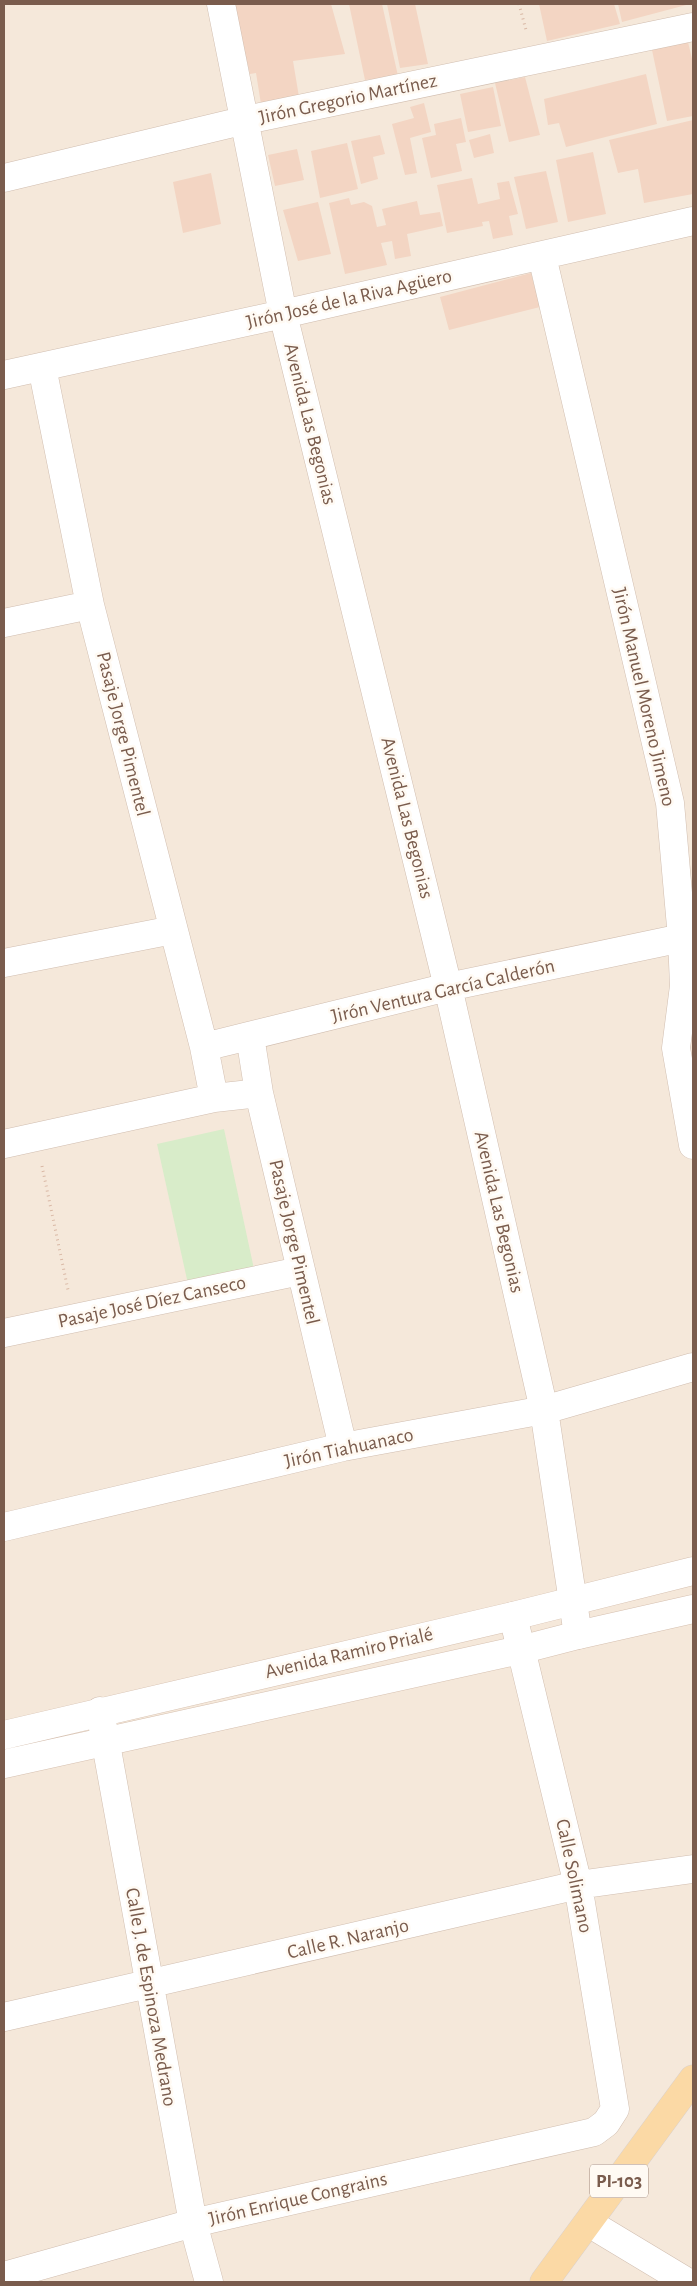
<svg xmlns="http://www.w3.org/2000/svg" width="697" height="2286" font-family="'Alegreya Sans',sans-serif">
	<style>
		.residential { fill: #f5e8da }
		.green { fill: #d8ecc9 }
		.building { fill: #f3d5c3 }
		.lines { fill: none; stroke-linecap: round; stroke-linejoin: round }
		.street-casing { stroke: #d1beb0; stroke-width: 29 }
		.secondary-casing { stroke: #d6c0b0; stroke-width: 29 }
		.primary-casing { stroke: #dad1cd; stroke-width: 29 }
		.path { stroke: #d9b8a5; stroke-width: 3; stroke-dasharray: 1 4; stroke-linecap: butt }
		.street { stroke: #fff; stroke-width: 28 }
		.secondary { stroke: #fff; stroke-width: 28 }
		.primary { stroke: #fbd9a5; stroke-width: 28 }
		.labels { text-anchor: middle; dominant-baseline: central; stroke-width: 5; stroke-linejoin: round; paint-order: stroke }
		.shield { fill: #fffaf3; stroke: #a28b7f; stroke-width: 1 }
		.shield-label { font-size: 19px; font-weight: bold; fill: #7a5c4d }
		.street-label { font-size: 20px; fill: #7a5c4d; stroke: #fffaf3 }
	</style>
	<rect width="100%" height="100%" fill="#fdf6ec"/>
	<path class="residential" d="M4,4H693V2282H4Z"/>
	<path class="green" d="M224,1129L254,1269L188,1284L157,1144Z"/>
	<path class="building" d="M233,4H331L345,54L293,61L299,97L261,104L256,73L250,74Z
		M349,4H382L398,76L365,80Z
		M387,4H415L428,64L400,68Z
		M539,4H614L620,24L547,41Z
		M618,4H690L622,22Z
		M688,42L693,63V116L667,121L652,50Z
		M646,74L657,124L566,147L559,123L548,125L544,99Z
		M525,77L540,135L509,142L495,83Z
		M493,87L501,126L468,132L460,94Z
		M424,103L431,132L410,138L417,173L405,175L392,124L414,118L410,107Z
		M461,118L466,142L456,144L462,171L431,178L422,138L436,135L434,124Z
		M693,120V194L644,203L638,169L618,173L609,140Z
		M490,134L494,153L474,158L469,140Z
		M380,135L385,154L373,157L378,179L361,184L351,141Z
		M347,143L358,189L320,198L311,151Z
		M297,149L304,180L275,186L268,155Z
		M593,152L606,214L568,222L556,160Z
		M546,171L558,222L526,229L514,177Z
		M211,173L221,224L183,233L173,182Z
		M472,178L478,204L500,199L497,183L509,181L518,214L509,216L513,235L493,239L489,221L482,222L483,226L447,233L437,185Z
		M349,198L351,205L364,202L372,206L377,227L386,225L382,209L417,201L420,215L440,212L443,226L407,234L411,256L395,259L392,241L381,243L387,265L345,274L329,203Z
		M318,202L331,254L298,261L283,210Z
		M531,273L540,307L449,330L440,297Z"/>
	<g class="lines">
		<defs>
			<path id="street" d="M221,4L283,314L448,987L544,1410L578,1635
				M4,178L246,120L693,27
				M542,256L670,803L682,938L684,986L676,1048L693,1145
				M42,367L90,605L204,1047L214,1098
				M4,375L283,314L693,221
				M4,623L90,605
				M4,963L173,930
				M250,1036L259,1093L343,1447
				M204,1047L448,987L682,938
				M4,1144L214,1098L259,1093
				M4,1333L300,1271
				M4,1527L343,1447L544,1410L693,1367
				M100,1711L193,2223L209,2282
				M4,2017L578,1885L693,1869
				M589,2223L687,2282
				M4,2276L193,2223L594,2132L606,2123L615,2109L578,1885L513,1616"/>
			<path id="secondary" d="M4,1735L513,1616L693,1571
				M4,1764L520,1650L578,1635L693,1609"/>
			<path id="primary" d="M544,2282L693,2079"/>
		</defs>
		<use href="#street" class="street-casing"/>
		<use href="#secondary" class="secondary-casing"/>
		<use href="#primary" class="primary-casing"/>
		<path class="path" d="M519,4L526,30
			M42,1166L68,1290"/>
		<use href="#street" class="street"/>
		<use href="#secondary" class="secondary"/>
		<use href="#primary" class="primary"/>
	</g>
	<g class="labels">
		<rect class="shield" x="590" y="2164.5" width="58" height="33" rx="4"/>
		<g class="shield-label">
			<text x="619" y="2181">PI-103</text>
		</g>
		<g class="street-label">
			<text transform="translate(348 99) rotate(-12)">Jirón Gregorio Martínez</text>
			<text transform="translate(349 299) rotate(-13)">Jirón José de la Riva Agüero</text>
			<text transform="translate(310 424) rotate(76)">Avenida Las Begonias</text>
			<text transform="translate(644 697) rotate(77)">Jirón Manuel Moreno Jimeno</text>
			<text transform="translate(123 734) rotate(76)">Pasaje Jorge Pimentel</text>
			<text transform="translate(407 818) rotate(76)">Avenida Las Begonias</text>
			<text transform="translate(443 991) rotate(-13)">Jirón Ventura García Calderón</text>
			<text transform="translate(499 1212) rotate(77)">Avenida Las Begonias</text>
			<text transform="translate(294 1242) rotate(77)">Pasaje Jorge Pimentel</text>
			<text transform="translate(152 1302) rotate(-12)">Pasaje José Díez Canseco</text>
			<text transform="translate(349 1448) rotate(-12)">Jirón Tiahuanaco</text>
			<text transform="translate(349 1653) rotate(-13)">Avenida Ramiro Prialé</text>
			<text transform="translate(574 1876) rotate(78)">Calle Solimano</text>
			<text transform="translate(348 1939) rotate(-13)">Calle R. Naranjo</text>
			<text transform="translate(151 1997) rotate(80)">Calle J. de Espinoza Medrano</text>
			<text transform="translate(298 2199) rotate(-13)">Jirón Enrique Congrains</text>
		</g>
	</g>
	<rect width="697" height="2286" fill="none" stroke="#7a5c4d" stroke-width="10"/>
</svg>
